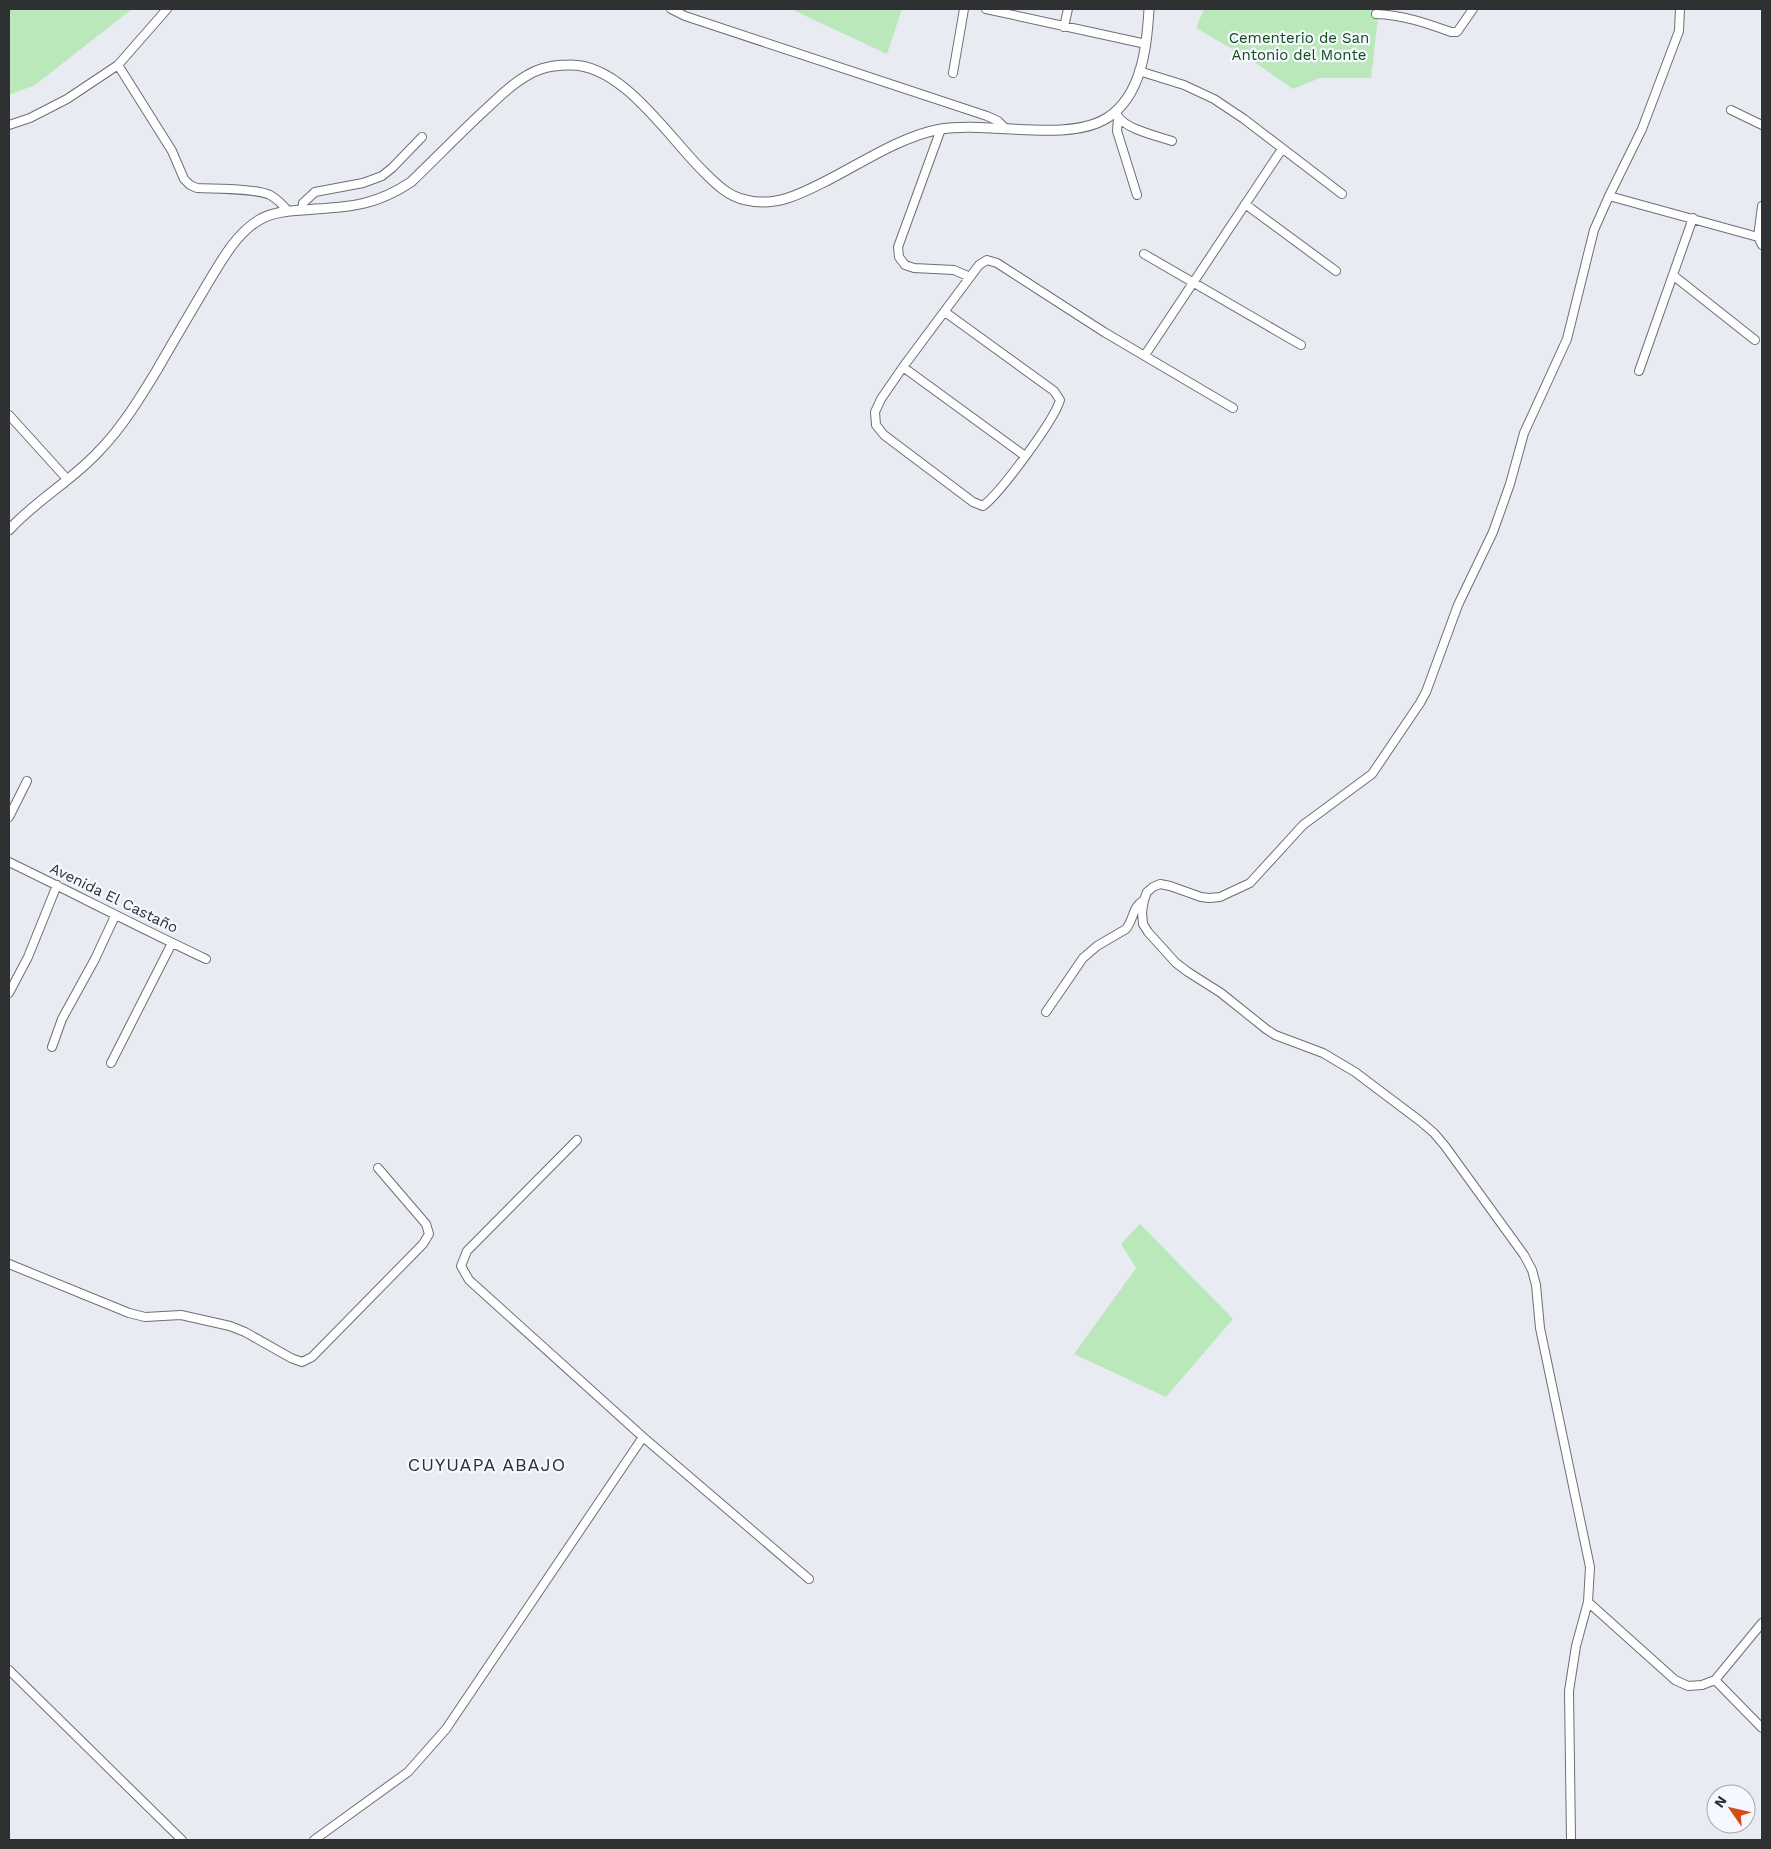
<svg xmlns="http://www.w3.org/2000/svg" width="1771" height="1849" font-family="'Work Sans',sans-serif">
	<style>
		.green { fill: #bbe8ba }
		.lines { fill: none; stroke-linecap: round; stroke-linejoin: round }
		.minor-casing { stroke: #6c6f75; stroke-width: 10 }
		.tertiary-casing { stroke: #6c6f75; stroke-width: 11 }
		.minor { stroke: #fff; stroke-width: 8 }
		.tertiary { stroke: #fff; stroke-width: 9 }
		.labels { text-anchor: middle; dominant-baseline: central; stroke-width: 4.5; stroke-linejoin: round; paint-order: stroke }
		.park-label { font-size: 15px; fill: #114e16; stroke: #f5f9ff }
		.street-label { font-size: 15px; fill: #2e3032; stroke: #f5f9ff }
		.quarter-label { font-size: 18px; letter-spacing: 1px; fill: #2e3032; stroke: #f5f9ff }
	</style>
	<rect width="100%" height="100%" fill="#e8ebf2"/>
	<path class="green" d="M9,9H132L35,85L9,95Z
		M796,9H902L887,54L795,11Z
		M1204,9H1379L1371,78H1320L1293,89L1253,61L1196,28Z
		M1140,1224L1233,1319L1166,1397L1074,1354L1136,1268L1121,1244Z"/>
	<g class="lines">
		<defs>
			<path id="minor" d="M671,9L685,16L987,116L998,121L1005,128
				M986,9L1146,44
				M1376,14C1403,15 1426,23 1451,32H1457L1473,9
				M1064,27L1068,9
				M118,65L172,151L184,179L190,185L197,188C217,189 253,188 270,195C277,199 283,205 288,211
				M1139,71L1184,85L1214,99L1244,119L1342,194
				M953,73L964,9
				M1731,110L1762,125
				M1118,116C1125,129 1157,136 1172,141
				M1118,118L1117,131L1137,195
				M9,125L30,118L67,99L118,65L167,9
				M941,129L898,247L899,257L905,265L914,268L954,270L970,277
				M1609,196L1758,237
				M1245,204L1336,271
				M1762,206L1758,237L1762,245
				M302,210L303,203L315,192L363,183L382,176L392,168L422,137
				M1144,254L1301,345
				M1674,276L1755,340
				M945,312L1054,391L1060,400C1054,421 1000,493 983,506L973,502L884,435L876,425L875,412L881,399L903,367L979,265L987,260L997,263L1104,332L1233,408
				M1145,355L1282,149
				M903,367L1025,456
				M1639,371L1693,218
				M9,415L67,479
				M9,817L27,781
				M9,862C75,894 140,928 206,959
				M9,993L28,957L57,885
				M1046,1012L1083,958L1097,946L1126,929C1134,919 1132,907 1144,900
				M52,1047L62,1019L95,959L115,916
				M111,1063L172,943
				M577,1140L467,1251L461,1266L469,1280L643,1437L809,1579
				M9,1264L129,1313L145,1317L181,1315L230,1326L245,1332L291,1358L302,1362L312,1357L423,1244L429,1234L426,1224L378,1168
				M1588,1602L1675,1680L1688,1686L1702,1685L1715,1680L1762,1623
				M9,1670L182,1840
				M1715,1680L1762,1728
				M314,1840L408,1772L446,1729L643,1437
				M1571,1840L1569,1691L1576,1646L1588,1602L1590,1567L1540,1328L1536,1285L1532,1270L1524,1255L1445,1146L1434,1133L1420,1121L1355,1072L1323,1053L1275,1035L1266,1029L1221,993L1188,972L1176,963L1148,932L1143,924L1142,912L1144,900L1147,892L1153,887L1160,884L1170,886L1201,897L1209,898L1220,897L1250,883L1303,825L1372,774L1420,703L1426,692L1458,605L1493,532L1510,484L1524,433L1567,339L1594,230L1609,196L1642,129L1679,31L1680,9"/>
			<path id="tertiary" d="M9,530C36,500 73,480 100,450C123,426 140,398 157,370C173,342 189,315 205,288C219,265 235,234 259,220C276,210 296,211 315,209C353,207 378,204 411,182C436,158 460,133 485,110C501,95 520,76 541,69C550,66 560,65 569,65C622,63 669,138 704,172C716,184 729,197 746,200C777,208 804,192 830,179C865,161 902,136 941,129C988,121 1067,143 1107,118C1142,96 1147,46 1149,9"/>
		</defs>
		<use href="#minor" class="minor-casing"/>
		<use href="#tertiary" class="tertiary-casing"/>
		<use href="#minor" class="minor"/>
		<use href="#tertiary" class="tertiary"/>
	</g>
	<g class="labels">
		<g class="park-label">
			<text x="1299" y="38">Cementerio de San<tspan x="1299" dy="17">Antonio del Monte</tspan></text>
		</g>
		<g class="street-label">
			<text transform="translate(114 898) rotate(26)">Avenida El Castaño</text>
		</g>
		<g class="quarter-label">
			<text x="487" y="1464">CUYUAPA ABAJO</text>
		</g>
	</g>
	<rect width="1771" height="1849" fill="none" stroke="#2e3032" stroke-width="20"/>
	<g transform="translate(1731 1809) rotate(304)"><circle r="24" fill="#f5f9ff" stroke="#a5a9ad"/>
	<path d="M0-4L9 19L0 12L-9 19Z" fill="#d44d17"/>
	<text y="-8" font-size="14" font-weight="bold" text-anchor="middle" fill="#2e3032">N</text>
	</g>
</svg>
